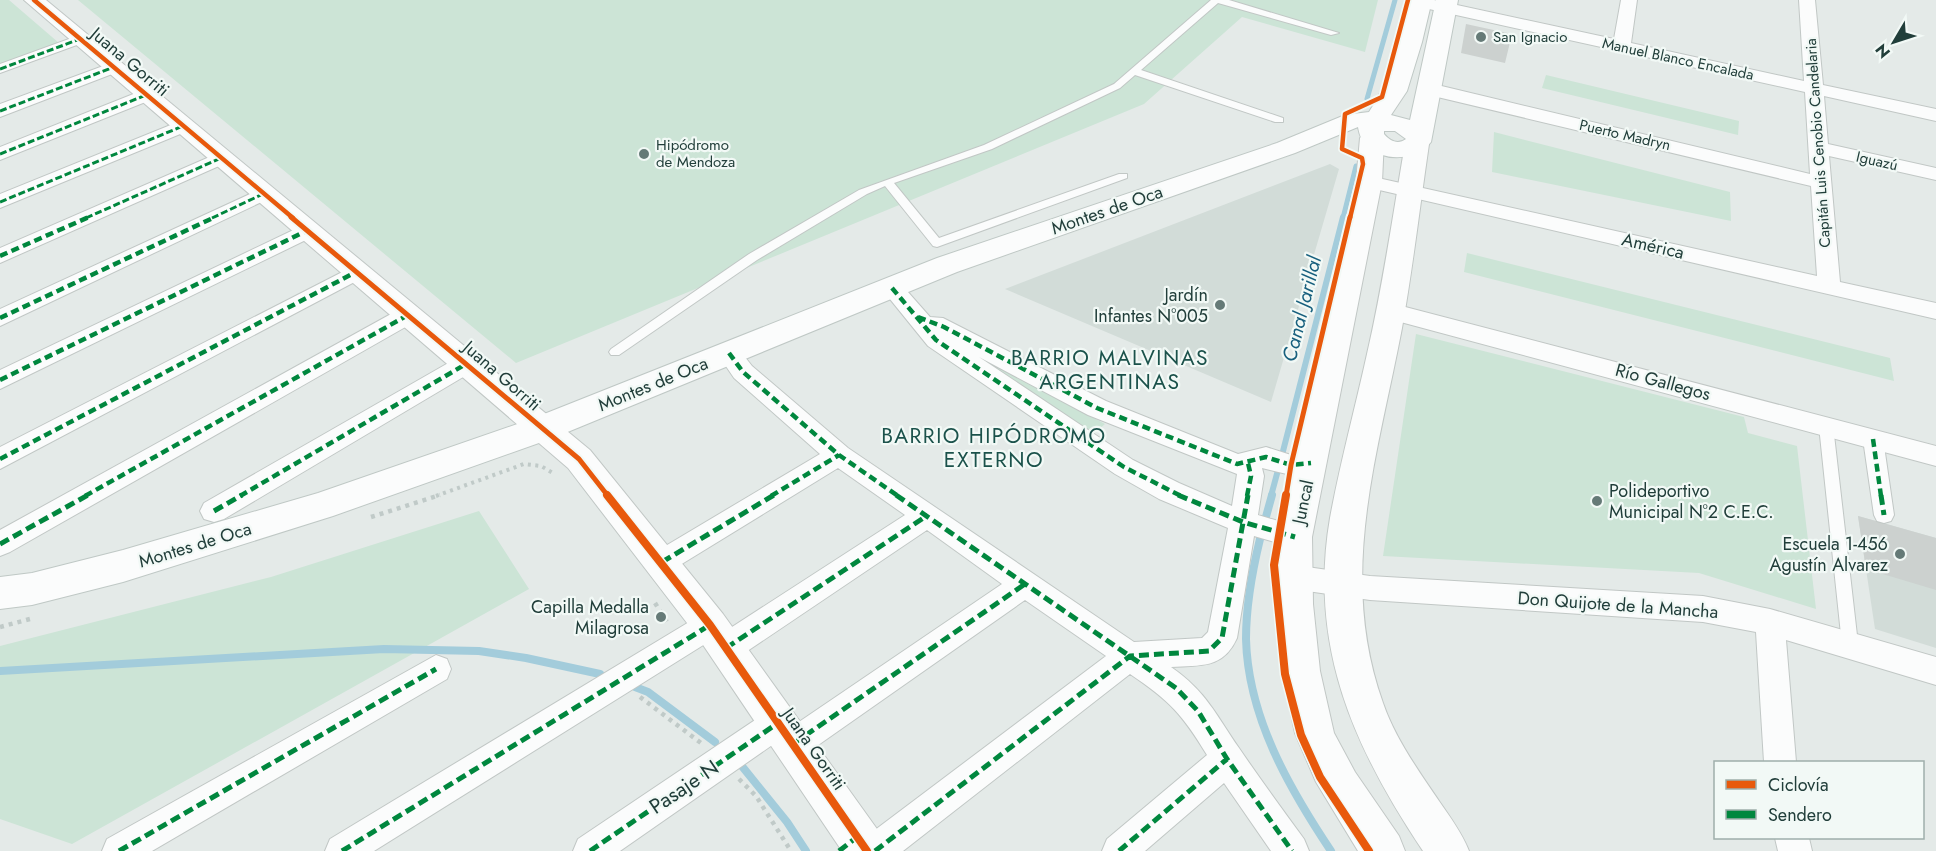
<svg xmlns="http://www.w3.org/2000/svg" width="1936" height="851" font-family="Jost,sans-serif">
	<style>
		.built { fill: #d2dcd8 }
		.green { fill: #cce4d6 }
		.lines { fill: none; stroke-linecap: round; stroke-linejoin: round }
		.stream-far2 { stroke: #a3ccdb; stroke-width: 5 }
		.stream-far1 { stroke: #a3ccdb; stroke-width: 6 }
		.stream { stroke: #a3ccdb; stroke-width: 8 }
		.building { fill: #ccd1cf }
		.service-casing { stroke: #c1c7c5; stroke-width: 2 }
		.pedestrian-casing { stroke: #c1c7c5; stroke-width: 2 }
		.minor-casing { stroke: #c1c7c5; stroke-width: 2 }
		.tertiary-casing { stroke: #c1c7c5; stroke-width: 2 }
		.secondary-casing { stroke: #bfc8c5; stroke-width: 2 }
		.path-far1 { stroke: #c0cac8; stroke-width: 4; stroke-dasharray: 3 4.5; stroke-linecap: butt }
		.path { stroke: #c0cac8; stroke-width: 4.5; stroke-dasharray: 4 5; stroke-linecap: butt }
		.service { fill: #fbfcfc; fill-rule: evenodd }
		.pedestrian { fill: #fbfcfc; fill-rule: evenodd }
		.minor { fill: #fbfcfc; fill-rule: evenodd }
		.tertiary { fill: #fbfcfc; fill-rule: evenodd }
		.secondary { fill: #fbfcfc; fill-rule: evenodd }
		.quiet-far2 { stroke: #00873e; stroke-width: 3; stroke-dasharray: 7 3; stroke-linecap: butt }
		.quiet-far1 { stroke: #00873e; stroke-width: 4.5; stroke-dasharray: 8 4.5; stroke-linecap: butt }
		.quiet { stroke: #00873e; stroke-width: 5; stroke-dasharray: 10 5; stroke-linecap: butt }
		.cycleway-far2-casing { stroke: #f2f9f6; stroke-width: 8 }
		.cycleway-far1-casing { stroke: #f2f9f6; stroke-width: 9 }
		.cycleway-casing { stroke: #f2f9f6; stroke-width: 11 }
		.cycleway-far2 { stroke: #e8590c; stroke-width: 4.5 }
		.cycleway-far1 { stroke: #e8590c; stroke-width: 5 }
		.cycleway { stroke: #e8590c; stroke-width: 8 }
		.poi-dot { fill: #657a77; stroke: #f2f9f6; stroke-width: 2 }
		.labels { text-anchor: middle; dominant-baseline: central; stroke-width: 4.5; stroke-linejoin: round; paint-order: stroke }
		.far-poi-label { font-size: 15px; fill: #213e3a; stroke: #f2f9f6; text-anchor: start }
		.far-street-label { font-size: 15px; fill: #213e3a; stroke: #f2f9f6 }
		.street-label { font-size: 18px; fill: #213e3a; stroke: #f2f9f6 }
		.poi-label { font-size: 18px; fill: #213e3a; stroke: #f2f9f6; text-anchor: end }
		.water-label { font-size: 20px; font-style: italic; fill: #18607e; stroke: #f2f9f6 }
		.quarter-label { font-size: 21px; letter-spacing: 1.5px; fill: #1b524b; stroke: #f2f9f6 }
		.near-street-label { font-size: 21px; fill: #213e3a; stroke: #f2f9f6 }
	</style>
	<rect width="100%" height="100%" fill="#e4eae8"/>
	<path class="built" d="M1330,164L1339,169L1271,402L1005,289Z
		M1858,516L1936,538V648L1875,629Z"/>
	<path class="green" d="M0,0H9L59,43L0,65Z
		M78,0H1378L1365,52L1242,17L1144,104L516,363Z
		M1546,75L1739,121L1738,135L1542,88Z
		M1494,132L1730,192L1731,221L1492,172Z
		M1467,253L1890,358L1894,381L1464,272Z
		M1416,334L1744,417L1748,433L1797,446L1816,609L1699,573L1383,556Z
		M959,344L1105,424L1092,435Z
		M479,511L529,589L72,844L0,819V646L271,577Z"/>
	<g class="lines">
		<path class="stream-far2" d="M1367,99L1395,0
			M1343,218L1356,166"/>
		<path class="stream-far1" d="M1281,459L1343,217
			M1271,496L1278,470"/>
		<path class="stream" d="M1264,524L1272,495
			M1260,539C1252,572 1246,605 1246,639C1248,717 1289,788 1331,851
			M0,671L384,649L479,651L526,658L600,674
			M635,687L648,692L715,742
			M741,765L787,822L806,851"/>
	</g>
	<path class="building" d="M1466,24L1512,34L1505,63L1461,53Z
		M1858,516L1936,538V590L1866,569Z"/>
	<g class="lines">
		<defs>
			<path id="service" d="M1211,0H1229L1339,33L1331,35L1218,3L1141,70L1283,118V122H1275L1135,75L1120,88L992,149L894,183L939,238L1119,174H1127V178L937,247L933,246L885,186L867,194L757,260L619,355H611L609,352L611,349L749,254L859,190L984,145L1114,84Z
				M1826,421L1833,426L1858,644L1856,649L1850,651L1844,649L1842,644L1819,426Z"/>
			<path id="pedestrian" d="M80,35L87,39L85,42L0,73V64Z
				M1873,431L1880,434L1883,439L1894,515L1891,521L1884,523L1877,521L1874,515L1863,439L1866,434Z"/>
			<path id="minor" d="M1413,0H1434L1614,39L1621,0H1637L1631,43L1804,81L1799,0H1815L1823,85L1936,109V121L1824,96L1828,144L1936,168V180L1829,156L1840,282L1936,303V319L1362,186L1359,182L1362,178L1369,176L1817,276L1811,186L1429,95L1423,93L1420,89L1423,85L1429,83L1810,174L1805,92L1420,7L1414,6Z
				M114,62L120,63L123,67L120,71L0,117V104Z
				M146,89L153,91L155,95L153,99L0,160V147Z
				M183,120L190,122L193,126L190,130L0,208V194Z
				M221,152L228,154L231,158L228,162L0,263V248Z
				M263,188L270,190L273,194L270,198L0,326V309Z
				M306,224L314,226L317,231L314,236L0,389V370Z
				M356,265L364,267L367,272L364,277L0,469V447Z
				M892,280L900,283L930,317L943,318L1106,401L1238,454L1266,447L1291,455L1311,453L1320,456L1324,463L1320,470L1291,475L1262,468L1264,476L1258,515L1305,529L1309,537L1305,545L1295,548L1254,536L1237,638C1223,669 1201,665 1171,667C1206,691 1216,715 1239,748C1260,779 1282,809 1304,839L1309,851H1271L1224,783L1145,851H1102L1107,839L1207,755C1182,714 1170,701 1130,674L903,851H858L863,839L1106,656L1025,600L804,755L793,759L782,755L778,741L620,851H573L578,839L767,712L778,708L789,712L793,726L1002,584L927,530L737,658L726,662L715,658L711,648L715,638L905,515L838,468L672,570L662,574L652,570L648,562L652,554L820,454L734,378L717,353L721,347L729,345L737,347L752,366L848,448L1134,642L1202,638L1208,632L1228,528L1159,499L1115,474L928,346L881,288L884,283ZM979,357L1088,415L1237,474L1232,506L1179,483L1133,460Z
				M1390,303L1936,446V466L1382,317L1378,311L1382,305Z
				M408,307L416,309L420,315L416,321L10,552L0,556V530L400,309Z
				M466,355L475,358L478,364L475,370L224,519L214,522L204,519L200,511L204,503L457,358Z
				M1293,565L1370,576L1703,596L1770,609L1936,657V685L1786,640L1796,762H1764L1756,632L1703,622L1370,600L1293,589L1283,586L1279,577L1283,568Z
				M710,612L721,616L725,625L721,634L374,851H325L330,839L699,616Z
				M436,655L447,659L451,669L447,679L152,851H102L107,839Z
				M1775,838H1809L1812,851H1778Z"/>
			<path id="tertiary" d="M24,0H46L590,450L723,614L882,836L888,851H842L697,636L568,468Z
				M1372,131L1380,133L1384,138L1382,182L1312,537L1313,604L1320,671L1334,733L1355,772L1399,836L1405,851H1358L1316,782L1295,733L1282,671L1277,582L1278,537L1356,182L1360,138L1364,133Z
				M1417,137L1426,139L1429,144C1420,205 1413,267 1402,328C1378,455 1337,575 1383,703C1395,738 1418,770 1439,801C1450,817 1462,833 1469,851H1423C1354,748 1308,646 1330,518C1340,463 1355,409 1367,354C1383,285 1393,214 1405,144L1408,139Z"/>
			<path id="secondary" d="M1410,0H1432L1422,42L1407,91L1391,115L1410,120L1436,0H1458L1431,142C1417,161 1383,162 1367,146C1360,139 1359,132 1358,127L1295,153L957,272L553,438L333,516L123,582L32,605L0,609V577L32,573L123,550L318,493L529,420L937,258L1277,143L1345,115L1369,112C1392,78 1401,39 1410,0ZM1384,131H1395L1406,139C1398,145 1390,141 1384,134Z"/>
		</defs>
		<use href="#service" class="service-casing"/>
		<use href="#pedestrian" class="pedestrian-casing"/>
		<use href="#minor" class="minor-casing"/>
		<use href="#tertiary" class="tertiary-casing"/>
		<use href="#secondary" class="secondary-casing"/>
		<path class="path-far1" d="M436,496L524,464L541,466L553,473"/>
		<path class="path" d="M371,517L440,495
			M655,603L667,622
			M0,627L30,619
			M640,697L701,743
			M739,779L756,796L791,851"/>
		<use href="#service" class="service"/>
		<use href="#pedestrian" class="pedestrian"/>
		<use href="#minor" class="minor"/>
		<use href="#tertiary" class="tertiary"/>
		<use href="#secondary" class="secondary"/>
		<path class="quiet-far2" d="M0,69L80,39
			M0,111L114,67
			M0,154L146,95
			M0,202L183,126
			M86,218L221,158
			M212,218L263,194"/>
		<path class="quiet-far1" d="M0,256L89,217
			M892,288L936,340L1124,467L1181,496
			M918,317L944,327L1097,408L1237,464L1266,457L1291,465L1311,463
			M0,318L215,217
			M729,353L743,372L839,455L898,496
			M0,380L306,231
			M1873,439L1881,496
			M0,459L356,272
			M85,496L408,315
			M240,496L466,364
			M771,496L839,455
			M1247,496L1251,476L1248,463"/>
		<path class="quiet" d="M896,495L1176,688L1198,711L1227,759L1292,851
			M1178,495L1243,522L1295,537
			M1881,495L1884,515
			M214,511L242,495
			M0,544L88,495
			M662,562L774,495
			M726,648L928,515
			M793,744L1025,584
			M119,851L436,669
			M342,851L710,625
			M590,851L778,723
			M839,851L857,837
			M875,851L1130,656L1209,651L1222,638L1248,495
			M1119,851L1227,759"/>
		<defs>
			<path id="cycleway-far2" d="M34,0L293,218
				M1350,218L1363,164L1362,158L1342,149L1345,114L1382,97L1408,0"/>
			<path id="cycleway-far1" d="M291,217L579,459L608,496
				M1286,496L1291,465L1350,217"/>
			<path id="cycleway" d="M607,495L710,625L867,851
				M1286,495L1274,565L1285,674L1301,735L1320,777L1369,851"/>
		</defs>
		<use href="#cycleway-far2" class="cycleway-far2-casing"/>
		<use href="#cycleway-far1" class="cycleway-far1-casing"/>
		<use href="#cycleway" class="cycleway-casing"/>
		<use href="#cycleway-far2" class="cycleway-far2"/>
		<use href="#cycleway-far1" class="cycleway-far1"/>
		<use href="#cycleway" class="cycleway"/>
	</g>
	<g class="poi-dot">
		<circle cx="1481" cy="37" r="6"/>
		<circle cx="644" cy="154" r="6"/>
		<circle cx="1220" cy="305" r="6"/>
		<circle cx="1597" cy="501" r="6"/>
		<circle cx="1900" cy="554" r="6"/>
		<circle cx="661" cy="617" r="6"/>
	</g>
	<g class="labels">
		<g class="far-poi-label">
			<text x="1493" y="37">San Ignacio</text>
			<text x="656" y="145">Hipódromo<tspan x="656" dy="17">de Mendoza</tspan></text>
		</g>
		<g class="far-street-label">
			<text transform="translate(1678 59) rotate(12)">Manuel Blanco Encalada</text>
			<text transform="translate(1625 135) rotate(13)">Puerto Madryn</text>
			<text transform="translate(1818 143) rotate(-94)">Capitán Luis Cenobio Candelaria</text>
			<text transform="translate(1877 161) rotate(13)">Iguazú</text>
		</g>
		<g class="street-label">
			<text transform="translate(130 62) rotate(40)">Juana Gorriti</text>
			<text transform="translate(1107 210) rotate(-19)">Montes de Oca</text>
			<text transform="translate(1653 246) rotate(13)">América</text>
			<text transform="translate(502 376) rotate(41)">Juana Gorriti</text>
			<text transform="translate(1663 382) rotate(15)">Río Gallegos</text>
			<text transform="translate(653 384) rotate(-22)">Montes de Oca</text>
			<text transform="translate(1303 502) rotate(-78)">Juncal</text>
			<text transform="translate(195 545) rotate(-17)">Montes de Oca</text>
			<text transform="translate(1618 605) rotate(4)">Don Quijote de la Mancha</text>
			<text transform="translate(814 749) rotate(55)">Juana Gorriti</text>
		</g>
		<g class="poi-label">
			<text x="1208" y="295">Jardín<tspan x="1208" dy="21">Infantes N°005</tspan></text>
			<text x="1609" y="491" text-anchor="start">Polideportivo<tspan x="1609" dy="21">Municipal N°2 C.E.C.</tspan></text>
			<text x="1888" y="544">Escuela 1-456<tspan x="1888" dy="21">Agustín Alvarez</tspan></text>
			<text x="649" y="607">Capilla Medalla<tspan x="649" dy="21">Milagrosa</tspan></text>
		</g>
		<g class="water-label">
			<text transform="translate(1302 309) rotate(-76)">Canal Jarillal</text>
		</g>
		<g class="quarter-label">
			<text x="1110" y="358">BARRIO MALVINAS<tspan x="1110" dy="24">ARGENTINAS</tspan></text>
			<text x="994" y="436">BARRIO HIPÓDROMO<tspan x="994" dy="24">EXTERNO</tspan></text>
		</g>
		<g class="near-street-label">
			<text transform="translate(684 787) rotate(-34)">Pasaje N</text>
		</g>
	</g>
	<rect x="1714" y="761" width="210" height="78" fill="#f2f9f6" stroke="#9eaeab" stroke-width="1.5"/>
	<rect x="1726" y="780" width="30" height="9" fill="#e8590c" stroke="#9eaeab" stroke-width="1.5"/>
	<text x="1768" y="791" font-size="18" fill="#213e3a">Ciclovía</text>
	<rect x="1726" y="810" width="30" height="9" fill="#00873e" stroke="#9eaeab" stroke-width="1.5"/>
	<text x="1768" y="821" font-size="18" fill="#213e3a">Sendero</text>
	<g transform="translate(1894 42) rotate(231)" stroke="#f2f9f6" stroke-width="4.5" paint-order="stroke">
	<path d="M0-4.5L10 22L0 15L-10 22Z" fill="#213e3a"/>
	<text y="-9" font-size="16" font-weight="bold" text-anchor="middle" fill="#213e3a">N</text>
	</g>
</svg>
